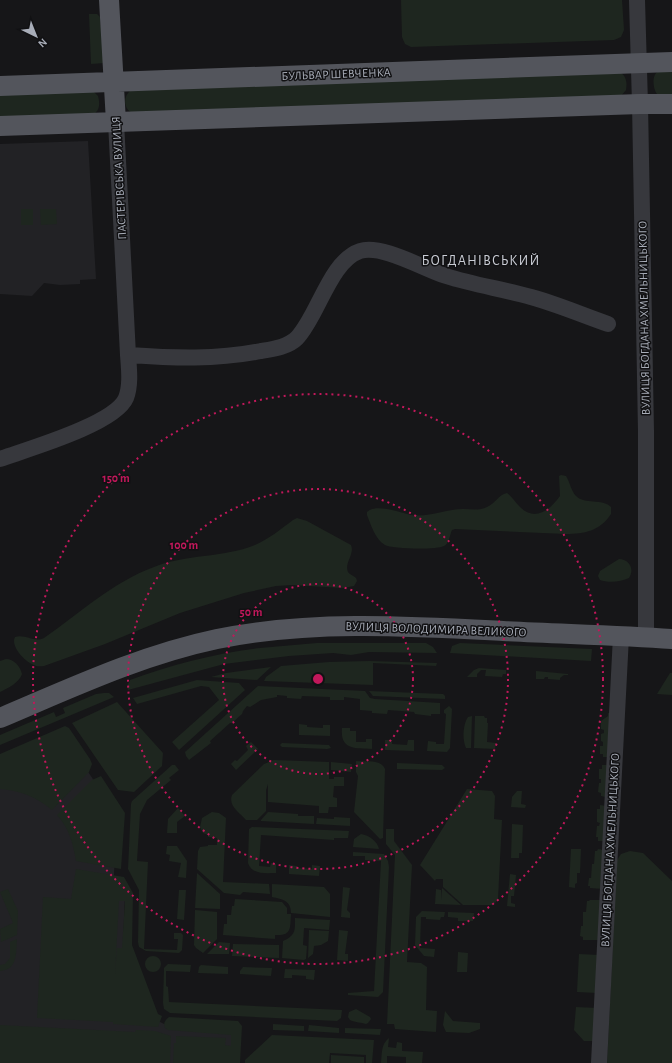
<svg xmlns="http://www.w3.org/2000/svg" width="672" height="1063" font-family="'Alegreya Sans',sans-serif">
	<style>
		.built { fill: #222225 }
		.green { fill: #1e261f; fill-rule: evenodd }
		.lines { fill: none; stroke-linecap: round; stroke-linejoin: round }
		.minor { stroke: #37383d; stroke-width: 16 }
		.major { stroke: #53555c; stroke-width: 20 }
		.ring { fill: none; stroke: #c2185b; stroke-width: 2; stroke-dasharray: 2 4 }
		.labels { text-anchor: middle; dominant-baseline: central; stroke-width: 3; stroke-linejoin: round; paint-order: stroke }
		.street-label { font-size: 12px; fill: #a8adb8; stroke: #111113 }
		.quarter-label { font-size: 14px; letter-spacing: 1px; fill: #c9ccd4; stroke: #111113 }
		.centre { fill: #c2185b; stroke: #111113; stroke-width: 2 }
		.ring-label { font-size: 12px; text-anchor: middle; font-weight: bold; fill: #c2185b; stroke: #111113; stroke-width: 3; stroke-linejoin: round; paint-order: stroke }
	</style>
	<rect width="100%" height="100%" fill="#161618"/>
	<path class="built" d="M88,141L96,279L80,280V284L60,285L44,283L32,296L0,294V144Z
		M63,735L116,813L114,876L125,894L123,945L156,1020L164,1024L235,1028L233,1063H0V762Z"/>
	<path class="green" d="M401,0H622L624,30L621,37L614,40L411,47L405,44L402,37Z
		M89,14H97L100,17L105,63L91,64Z
		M672,70V97L657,94C653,89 651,74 659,71C663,70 668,70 672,70Z
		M620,72C627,77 627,83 626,90L621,96L132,113C123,108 123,96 131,90Z
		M93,91L98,96C100,103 100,110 94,114L0,118V94Z
		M21,209H33V225H21Z
		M40,209H56L57,224L41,225Z
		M561,475L566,476C570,482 571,491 576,496C585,505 602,498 611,507V514C600,531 584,534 566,534L455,529L452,530C450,534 449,544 444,546C437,550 391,549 385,545C375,539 371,525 367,515V512C376,503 401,513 411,515C427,518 447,509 463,509C471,509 479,511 487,507C495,504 498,495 507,493C512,497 515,502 520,507C535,522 550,510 560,496L559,476Z
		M297,518L307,521L351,545C355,554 344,563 348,572C349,574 354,576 356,578L357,581L354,586L343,588L292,585L276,586L244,593L180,613L105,644L44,666C40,666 37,667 34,665C25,662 10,646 15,637C26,634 34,643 44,638C80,613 113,582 154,567C186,554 223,558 255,545C269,539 281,529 293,520Z
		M619,559C629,559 635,569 629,578C621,582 608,583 600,580L598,576L600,571Z
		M317,643H426L433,647L437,653L369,652L351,655L333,653L289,656L224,664L128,690L127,686L130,680C170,665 217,653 260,648C279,646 298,645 317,643Z
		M460,643L592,649L591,661L450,653L452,646Z
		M6,659C14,659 20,666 22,674C19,683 8,688 0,692V661Z
		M369,661L437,663L436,666L373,663V685L264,681L266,677L281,666L329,662Z
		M271,667L257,680L211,677L226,673Z
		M479,668L506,670V674H503L502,677L485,676L486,670H481L477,674V677H467L474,670Z
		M536,671L568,674V675H564L560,678V680L548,679V677H545L544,679H536Z
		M670,673H672V695L657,694Z
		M197,680L239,683L245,690L179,750L172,742L219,700L209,687L201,686L137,704L133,698Z
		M258,686L365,691L370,698L375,699L440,703V714H431V716L415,714L414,712L388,710L387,714L372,713V711L360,710V699L344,697V700H330V697L302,696L301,699L287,698V696L277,695V697L261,700L250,707L247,706L243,711L242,714L232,723H230L210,741L211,743L189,760L186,756L185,752Z
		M369,691L443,694L445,696V699L373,696Z
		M104,693H109L114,697L0,745V735L54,712L56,717L65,713L63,708L96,694Z
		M117,702L163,753L162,766L134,792L118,790L72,723Z
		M449,706L452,709L450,748L447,752L427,751L428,741L436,742V744H444L446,714L444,713V710Z
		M608,713H610L608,757H603V754H600V746H603V742L601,741V734L604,733V730L601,729V721L608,716Z
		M472,716L471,748H466C462,740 463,724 468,717Z
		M475,716H484L485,718H487V723H488L487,742L496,743L495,749L474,748Z
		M299,724L307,725V727L323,728V725H330V736L299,735Z
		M65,726L69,728L90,759L92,764L89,772L52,810C37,797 19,790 0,789V754Z
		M342,728H350V731H356V742H366V739H372V749C355,748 340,750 342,728Z
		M385,740H392V744L407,745L408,740H414V751L385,750Z
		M251,742L258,749L236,770L231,764L235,760L237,761L248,750L246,746Z
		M282,743L329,745L331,748L327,749L282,747L280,745Z
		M274,760L329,762V779H334V777H344V786H334L333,797L337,798V807H329L328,813H319V806L268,802V784L266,790V811L257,820H246C239,812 228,806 232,795L264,764Z
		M356,761C366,762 381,759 385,769L383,838L380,839L354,812L358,776L356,772Z
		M331,762L352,764L351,772L331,770Z
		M397,763L442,765L445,768L442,770L397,769Z
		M172,765H175L179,770L169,778L171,780L147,800L140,814L137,861L148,862L144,949L177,950L178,939H174V933H181L183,935L182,950L179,953L146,951L139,947L138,942L139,890L128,869L131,804L132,801Z
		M602,765H608L606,797L601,796V793L598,792L599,783H601V779H599V769H602Z
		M101,776L125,813L121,869L76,861C73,843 69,828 57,815L92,780Z
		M467,789L492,791L495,796L494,819L502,820L498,899L496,902L492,905H463L443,887V879H436L435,881L420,865Z
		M517,791H522L521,804L526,805L525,808L511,807L512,797Z
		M600,805L606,806L604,841H598V837H596L597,826H599L600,823L597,822V809H600Z
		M178,808L185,816L177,822V833H167L168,819Z
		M212,812L219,813L226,818L223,882L269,884L270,894L243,892L240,895L224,893L197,869L198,851L200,847L208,846V845H217V838L208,837V835L203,833L200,827L202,818Z
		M268,812L298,814V816H314V824L261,821V820Z
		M334,817L350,818V826L316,824L317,818L334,819Z
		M512,824L523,825L522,853H519V858H511Z
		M252,827L349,831L348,838H334V840L261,835L259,866L270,867L271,863L276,864V873C266,873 252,875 248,863L249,829Z
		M386,829H394V841L412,865L407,962L421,963L427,967L426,1010L437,1011L436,1032L395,1029L394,1024H387L395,855L386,844Z
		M361,834C369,835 378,842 379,849L353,847L354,839Z
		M167,846H177L187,861L186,878L178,877L181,863L169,861L170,855L166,854Z
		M571,849H581L580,873H577V883L575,884V888L569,887Z
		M598,849L604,850L603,889L590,888V886H588L589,878H591L592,864H594L595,851H597Z
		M630,851L643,853L672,881V1063H607L617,860L621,854Z
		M353,852L384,854L388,861L389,867L383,992L378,997L348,995V993L374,991L381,861L365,860V856H353Z
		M289,865L297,866V868L312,869V865L320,866L319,876L289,874Z
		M76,869L124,877L133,893L132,945L158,1014L162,1016L158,1027L113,1024V1022L37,1018L43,897L71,899ZM119,901H125L122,948H117L115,975Z
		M197,873L220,894V909L195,908Z
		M510,874L516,875L514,896H511V903L515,904V907L507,906Z
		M272,884L324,887L330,894V917L291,913C291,901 283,899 272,897Z
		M343,887L350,888L347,910L350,913V918L341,917Z
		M442,888L461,905L435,904L436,889L441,890V900Z
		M8,889L18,911L17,935L1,942L0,929L13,923L0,892Z
		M179,890H186L184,920L177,919Z
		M235,899L282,902L287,908V914H291C290,928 292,936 275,935V939L223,935L224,924H227V915H231L232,906H234Z
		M590,900H601L600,940H583V937L580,936L581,926H583V912H586L587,901H589Z
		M195,910L217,912V939L203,953L196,948L194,945Z
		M422,911L445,912L444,917H441L440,920L426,919V917H421L420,948L435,949L434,957L424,956L415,945L416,917Z
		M448,912L474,913L473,921H458V918L448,917Z
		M295,918L330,920L329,930L304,928L303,945L307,946L306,959L304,960L282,958L283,941C296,935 295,930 295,918Z
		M309,930L329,931L328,941L321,945L314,946L313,954L308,958Z
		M339,930L348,931L345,954H348V961L337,960Z
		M17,939C16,952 18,970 0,971V965L5,964L10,958V942Z
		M219,942L230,943L229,954H207Z
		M233,944L279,945V958L232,956Z
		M458,952L468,953L467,972H457Z
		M579,954L599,955L597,993L577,992Z
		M145 964a8 8 0 1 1 16 0a8 8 0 1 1-16 0Z
		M168,964L191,965L190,972L166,971V986L168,987L169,1002L342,1010L341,1018L337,1021L170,1013L164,1009L163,1003L164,968Z
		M201,965L228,967V974L198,973L199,967Z
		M243,967L272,968L271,976L240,974V971Z
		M285,969L315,970L314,980L306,979V976L292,975V978H284Z
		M576,1007L597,1008L595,1041H584L574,1030Z
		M356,1009L370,1017L371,1019L368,1023L366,1024C361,1022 356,1023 350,1020L348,1017L349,1012Z
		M445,1011L453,1021L480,1023V1029L469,1033L446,1032L443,1025Z
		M169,1017L238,1021L242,1026L240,1063H173L174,1043H176V1036L226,1038L225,1045L231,1046V1035L168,1030L165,1028C163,1023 165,1020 169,1017Z
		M273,1024L304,1026V1031L273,1030Z
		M0,1025L135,1032L136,1030L155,1031L171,1036L170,1063H0Z
		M309,1025L339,1028V1033L308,1031Z
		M345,1028L381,1029L380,1035L345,1033Z
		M272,1035L374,1040L372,1063H366V1055L330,1053L329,1063H245V1060Z
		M389,1038L388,1047L396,1048L397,1042L402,1043V1051L423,1052L422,1063H406V1057L387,1056V1063H381C382,1053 381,1044 389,1038Z
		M331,1055L364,1057V1063H331Z"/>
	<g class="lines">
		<path class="minor" d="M637,0L640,104L646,431V637
			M128,355C173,358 217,360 261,351C273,349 288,347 297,338C318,316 330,261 360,251C382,244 424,269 446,276C474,285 503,289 531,297C557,304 582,315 608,324
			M0,459C28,449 115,424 126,398C131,385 129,369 128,355L116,122
			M599,1063L621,636"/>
		<path class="major" d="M109,0L116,122
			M0,86L672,62
			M0,126L640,104H672
			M0,718C71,688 141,655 217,639C309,620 409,626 503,631C559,634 616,635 672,639"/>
	</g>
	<g class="ring">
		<circle cx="318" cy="679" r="95"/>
		<circle cx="318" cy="679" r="190"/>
		<circle cx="318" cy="679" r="285"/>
	</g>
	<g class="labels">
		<g class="street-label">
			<text transform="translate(336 74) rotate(-2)">БУЛЬВАР ШЕВЧЕНКА</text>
			<text transform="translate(119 178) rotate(-93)">ПАСТЕРІВСЬКА ВУЛИЦЯ</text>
			<text transform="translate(644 318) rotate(-91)">ВУЛИЦЯ БОГДАНА ХМЕЛЬНИЦЬКОГО</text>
			<text transform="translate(436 629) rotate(2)">ВУЛИЦЯ ВОЛОДИМИРА ВЕЛИКОГО</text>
			<text transform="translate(610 850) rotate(-87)">ВУЛИЦЯ БОГДАНА ХМЕЛЬНИЦЬКОГО</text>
		</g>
		<g class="quarter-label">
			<text x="481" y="261">БОГДАНІВСЬКИЙ</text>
		</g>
	</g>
	<circle cx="318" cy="679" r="6" class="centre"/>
	<g class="ring-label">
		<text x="116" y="482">150 m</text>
		<text x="184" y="549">100 m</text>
		<text x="251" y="616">50 m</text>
	</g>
	<g transform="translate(36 36) rotate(137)" stroke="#111113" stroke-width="3" paint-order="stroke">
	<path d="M0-3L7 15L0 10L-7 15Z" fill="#a8adb8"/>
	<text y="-6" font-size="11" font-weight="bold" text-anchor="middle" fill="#a8adb8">N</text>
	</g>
</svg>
